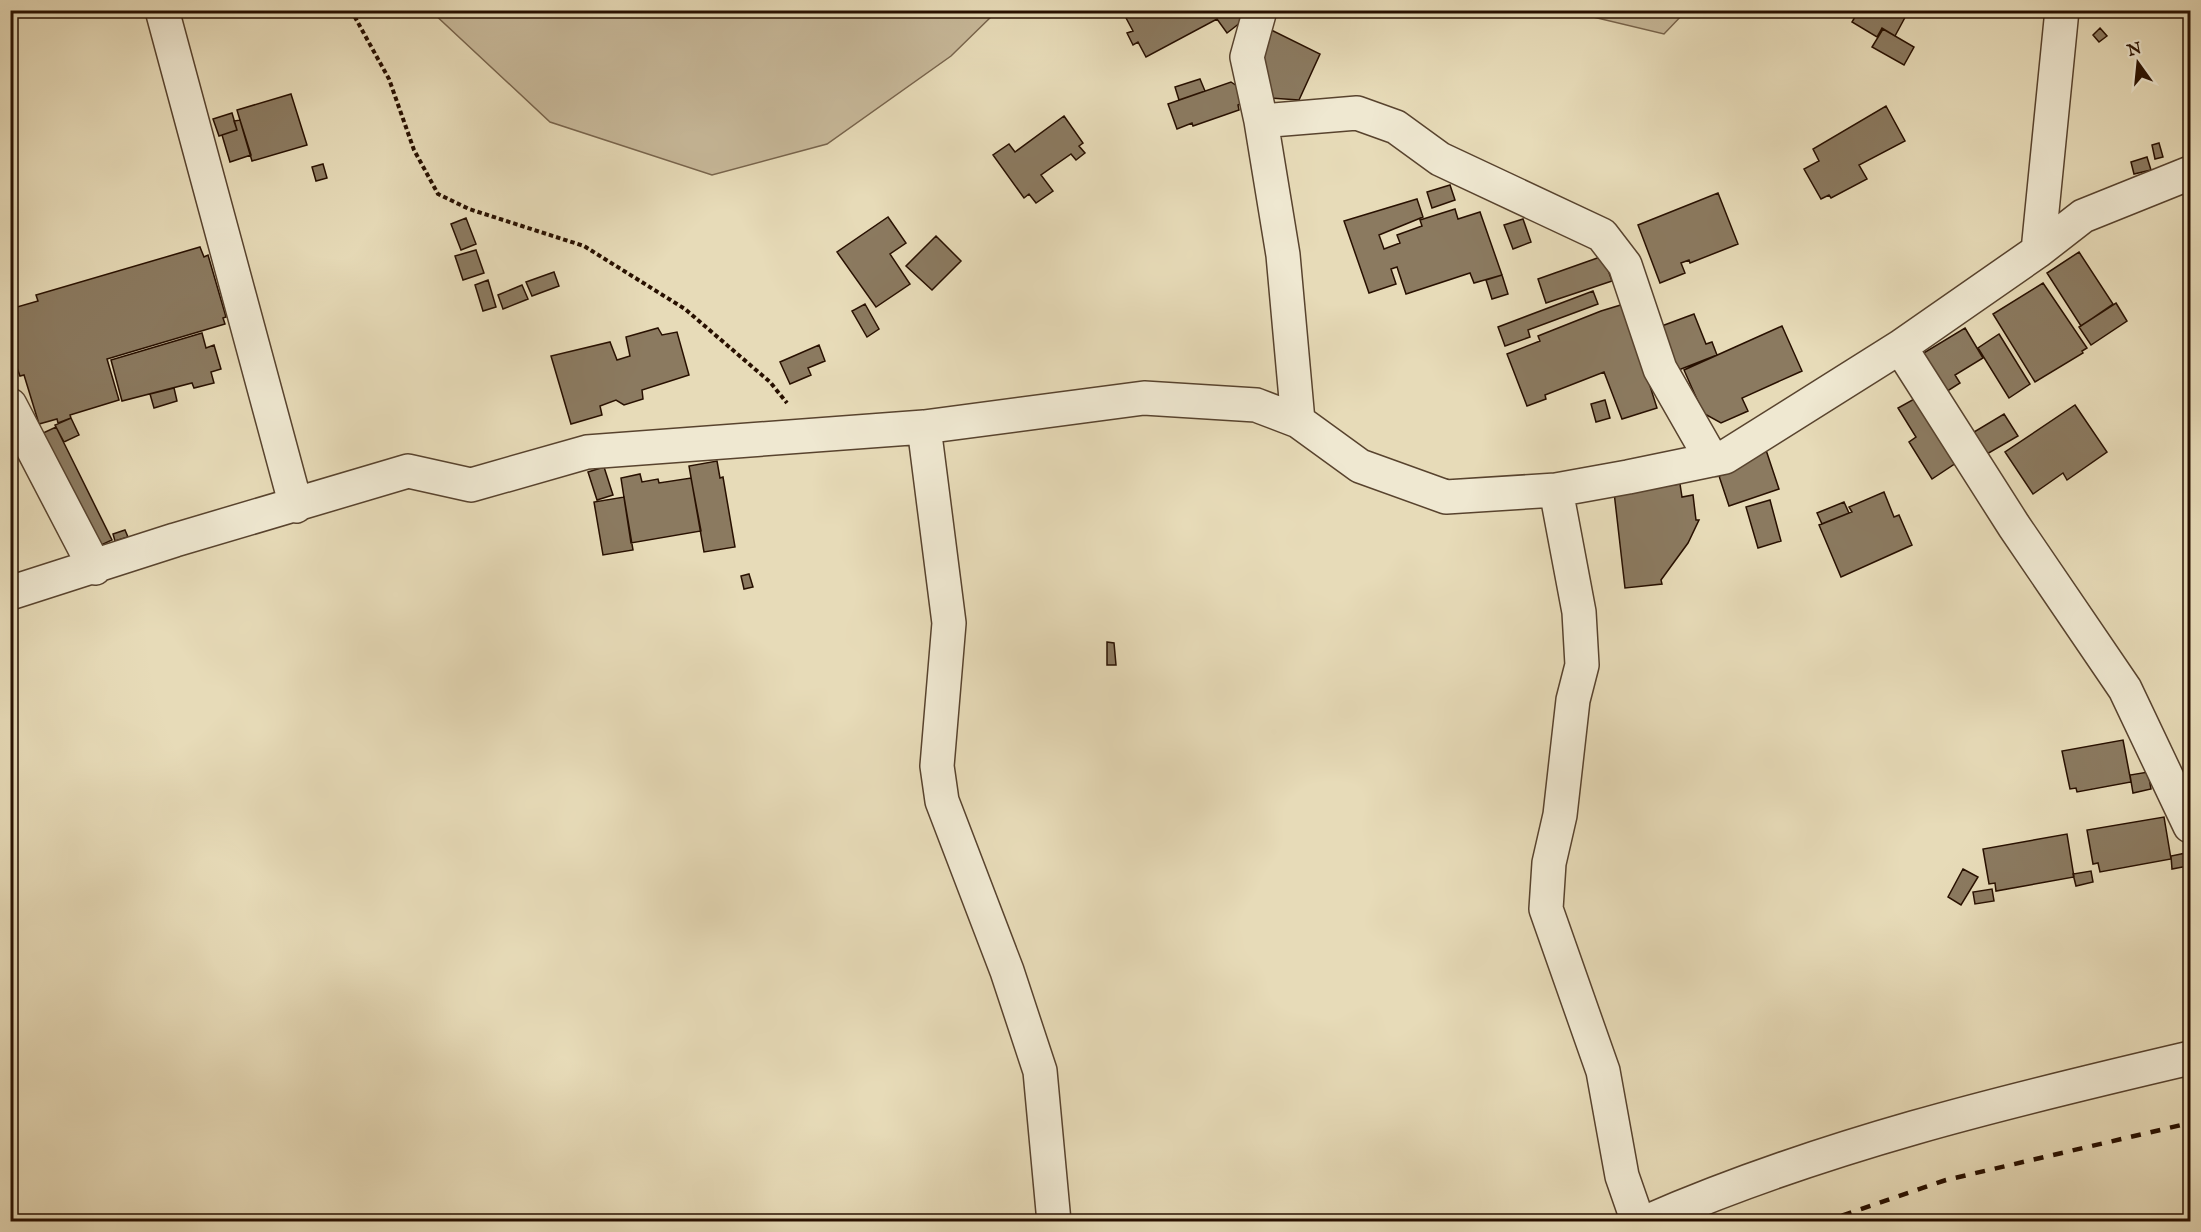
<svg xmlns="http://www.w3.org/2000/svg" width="2201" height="1232" font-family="'IM FELL English',serif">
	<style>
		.green { fill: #c7b899; stroke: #78644c; stroke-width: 1.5 }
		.building { fill: #8b7a60; stroke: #281000; stroke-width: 1.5 }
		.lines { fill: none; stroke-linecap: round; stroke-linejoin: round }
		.minor-casing { stroke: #58432e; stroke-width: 36 }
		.path { stroke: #281000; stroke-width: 4; stroke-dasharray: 4.5 3; stroke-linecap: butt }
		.minor { stroke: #efe8d1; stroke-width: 33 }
		.rail { stroke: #281000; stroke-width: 4.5; stroke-dasharray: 10 10; stroke-linecap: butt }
	</style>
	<rect width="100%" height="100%" fill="#e7dbb8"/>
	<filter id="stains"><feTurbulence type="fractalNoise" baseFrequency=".00333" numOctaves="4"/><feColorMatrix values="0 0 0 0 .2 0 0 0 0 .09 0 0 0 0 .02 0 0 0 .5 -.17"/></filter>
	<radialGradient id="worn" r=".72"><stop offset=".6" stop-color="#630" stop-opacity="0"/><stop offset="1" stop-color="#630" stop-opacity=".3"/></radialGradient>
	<path class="green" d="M431,11H997L951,56L827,144L712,175L550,122Z
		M1568,11L1686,10V11L1664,34Z"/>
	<path class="building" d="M1134,10H1253L1254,12L1227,33L1217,19L1146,57L1138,42L1133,45L1127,33L1133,31L1125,16Z
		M1859,10H1909L1895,36L1882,28L1877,37L1852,22Z
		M1263,26L1320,54L1299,100L1258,97Z
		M2100,28L2107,36L2099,42L2093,35Z
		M1883,29L1914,47L1904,65L1872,47Z
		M1200,79L1205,91L1179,100L1175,87Z
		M1231,82L1237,86L1243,103L1238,105L1239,110L1193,126L1192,123L1177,129L1168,104Z
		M291,94L307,145L252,161L237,110Z
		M1886,106L1905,141L1859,165L1867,179L1831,198L1829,195L1821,199L1804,169L1819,161L1813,149Z
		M232,113L237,130L219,136L213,119Z
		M1064,116L1083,143L1079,146L1085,153L1076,160L1071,154L1041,175L1053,191L1036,203L1029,194L1024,198L993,155L1009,144L1015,152Z
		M240,120L251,155L230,162L222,135L237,130L234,121Z
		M2159,143L2163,157L2155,159L2152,145Z
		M2147,157L2151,170L2134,174L2131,162Z
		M323,164L327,178L316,181L312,167Z
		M1450,185L1455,200L1432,208L1427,192Z
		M1718,193L1738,244L1690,263L1689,260L1681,263L1685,273L1660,283L1638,225Z
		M1417,199L1423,217L1379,235L1384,249L1400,243L1397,235L1422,226L1420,220L1455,209L1458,219L1480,212L1502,275L1474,283L1470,273L1406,294L1397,267L1391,269L1396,284L1369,293L1344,221Z
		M888,217L906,243L890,254L910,284L876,307L837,252Z
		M466,218L476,244L461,250L451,224Z
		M1523,219L1531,242L1513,249L1504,225Z
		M936,236L961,261L932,290L906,266Z
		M200,247L204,257L208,255L226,317L223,318L225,324L107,359L119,400L70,415L71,418L58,423L57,419L39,424L24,375L20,376L10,349V309L38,301L36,295Z
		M476,250L484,273L463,280L455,256Z
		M2079,252L2113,304L2081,326L2047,273Z
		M1603,256L1612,281L1546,303L1538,279Z
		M554,272L559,286L532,296L526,282Z
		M1502,275L1508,294L1492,299L1486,280Z
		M488,280L496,307L483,311L475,285Z
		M2043,283L2087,348L2082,351L2083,353L2035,382L1993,314Z
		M522,285L528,299L503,309L498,295Z
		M1593,291L1598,304L1528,330L1530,337L1505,346L1498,327Z
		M2116,303L2127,321L2091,345L2079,327Z
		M865,304L879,329L867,337L852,311Z
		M1624,304L1657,408L1622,419L1604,372L1545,395L1546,399L1527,406L1507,354L1540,341L1538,336L1601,311Z
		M1694,314L1706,344L1712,342L1717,355L1676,371L1659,327Z
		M1782,326L1802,371L1742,398L1748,411L1721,423L1703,413L1684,370Z
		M658,328L662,335L677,332L689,375L642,390L643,399L624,405L616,400L600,406L602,415L571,424L551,356L610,342L617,360L630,356L626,337Z
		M1965,328L1983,358L1955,375L1960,383L1946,392L1922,354Z
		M202,333L206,348L214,345L221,369L211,372L214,383L194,388L192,383L122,401L111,360Z
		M1999,334L2030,384L2009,398L1978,348Z
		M819,345L825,361L808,368L811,375L790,384L780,362Z
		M174,388L177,401L154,408L150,394Z
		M1916,398L1956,463L1932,479L1909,442L1916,437L1898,408Z
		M1605,400L1610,418L1596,422L1591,404Z
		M2075,405L2107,452L2067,480L2063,473L2033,494L2005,452Z
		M2004,414L2018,436L1987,454L1974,432Z
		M71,418L79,435L64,442L55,425Z
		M56,427L112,540L97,547L43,433Z
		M1766,450L1779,489L1729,506L1719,476L1733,471Z
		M717,461L720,478L723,477L735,547L704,552L689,466Z
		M604,467L613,495L597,500L588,472Z
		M640,474L642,482L658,479L659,483L691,478L701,531L631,543L621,478Z
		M1680,484L1682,497L1693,495L1696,520H1699L1688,543L1661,580L1662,584L1625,588L1614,492Z
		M1884,492L1894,517L1899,515L1912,545L1841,577L1819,525L1852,512L1849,507Z
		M624,497L633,550L603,555L594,502Z
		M1770,500L1781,541L1758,548L1746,507Z
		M1844,502L1849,513L1822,524L1817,513Z
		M125,530L128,537L115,541L113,534Z
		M749,574L753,587L744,589L741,576Z
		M1107,642L1114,643L1116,665H1107Z
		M2123,740L2131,782L2077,792L2076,788L2070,789L2062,751Z
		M2148,772L2151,789L2133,793L2130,775Z
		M2164,817L2171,859L2100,872L2098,863L2093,864L2087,830Z
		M2067,834L2074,877L1996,891L1995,883L1989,884L1983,849Z
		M2186,853L2188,866L2172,869L2171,856Z
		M1963,869L1978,877L1961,905L1948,897Z
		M2091,871L2093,882L2076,886L2073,874Z
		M1992,889L1994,901L1975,904L1973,892Z"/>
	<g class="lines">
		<defs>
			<path id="minor" d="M162,10L296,506
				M1260,10L1247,57L1261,121L1283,255L1298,421
				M1261,121L1357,113L1396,127L1440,159L1602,235L1625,265L1660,369L1712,460
				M2038,251L2062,10
				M1900,347L2014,526L2125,689L2190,826
				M10,405L95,568
				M924,427L949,623L937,766L942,801L1007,971L1040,1071L1054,1222
				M1556,490L1579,612L1582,665L1573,700L1560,815L1549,863L1546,909L1603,1071L1622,1176L1638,1222
				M10,593L175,540L408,471L471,485L587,452L924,427L1144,398L1256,405L1298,421L1360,466L1446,497L1556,490L1628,477L1725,457L1900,347L2038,251L2083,216L2190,173
				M1646,1222C1820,1146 2006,1101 2190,1058"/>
		</defs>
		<use href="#minor" class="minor-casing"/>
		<path class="path" d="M351,10L389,79L414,150L438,194L469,209L584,246L685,309L770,382L787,403"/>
		<use href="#minor" class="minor"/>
		<path class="rail" d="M1823,1222L1946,1180L2190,1123"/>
	</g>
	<rect width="2201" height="1232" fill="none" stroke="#e7dbb8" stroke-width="36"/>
	<rect x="12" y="12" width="2177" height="1208" fill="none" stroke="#281000" stroke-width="3"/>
	<rect x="18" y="18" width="2165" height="1196" fill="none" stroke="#281000" stroke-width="1.5"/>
	<g transform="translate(2138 63) rotate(345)" stroke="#efe8d1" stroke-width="4.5" paint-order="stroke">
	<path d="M0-4.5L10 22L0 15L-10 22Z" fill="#281000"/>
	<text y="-9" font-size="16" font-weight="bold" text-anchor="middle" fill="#281000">N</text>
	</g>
	<rect width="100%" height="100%" filter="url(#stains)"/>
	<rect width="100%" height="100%" fill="url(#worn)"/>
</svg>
